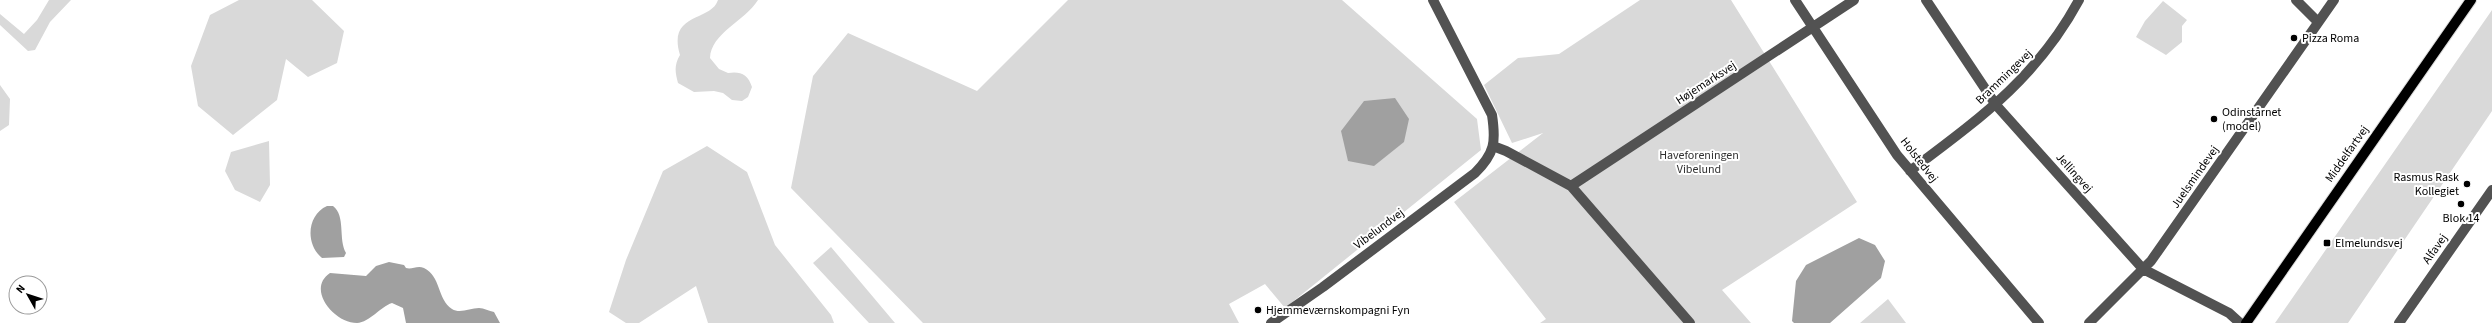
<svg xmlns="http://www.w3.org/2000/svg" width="2492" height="323" font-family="'Source Sans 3',sans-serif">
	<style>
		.green { fill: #d9d9d9 }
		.water { fill: #a0a0a0 }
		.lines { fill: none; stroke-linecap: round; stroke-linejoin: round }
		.major-casing { stroke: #dbdbdb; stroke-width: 12 }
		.minor { stroke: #525252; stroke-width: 10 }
		.major { stroke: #000; stroke-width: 10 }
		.poi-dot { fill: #000; stroke: #fff; stroke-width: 1.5 }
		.labels { text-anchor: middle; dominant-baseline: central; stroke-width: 4; stroke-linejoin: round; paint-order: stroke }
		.poi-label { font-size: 12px; fill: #000; stroke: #fff; text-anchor: start }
		.street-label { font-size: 12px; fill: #000; stroke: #fff }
		.park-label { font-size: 12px; fill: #303030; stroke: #fff }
	</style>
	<rect width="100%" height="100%" fill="#fff"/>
	<path class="green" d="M49,0H71L50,22L35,50L28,51L0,25V14L24,34L37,20Z
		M239,0H312L344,31L337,63L308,77L286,59L277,100L233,135L198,106L191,66L210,15Z
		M718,0H758C745,21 711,33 710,58L719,69L728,73C740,71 748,74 752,87L748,97L742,101L732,100L723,93L714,91L694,92L678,83C675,72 674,65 680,55C667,12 711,22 718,0Z
		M1068,0H1342L1477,119L1481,150L1285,308L1265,284L1229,304L1239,323H923L791,188L813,76L848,33L977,91Z
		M1640,0H1731L1857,202L1722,290L1751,323H1540L1546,319L1454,202L1543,133L1512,143L1484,85L1518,58L1559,54Z
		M2163,1L2187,20L2182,26V42L2166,55L2136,37L2145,21Z
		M2492,10V111L2348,323H2275Z
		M0,85L10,99L9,125L0,131Z
		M269,141L270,185L260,202L235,190L225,171L231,152Z
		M707,146L747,172L775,245L831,315L834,323H708L696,286L639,323H626L609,312L626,260L663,171Z
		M831,247L895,323H869L813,263Z
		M1888,299L1906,323H1860Z"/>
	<path class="water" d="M1395,98L1409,119L1404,142L1374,166L1348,161L1341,131L1364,101Z
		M327,206H333C346,216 338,239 346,253L344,257L322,258C305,244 307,215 327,206Z
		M1859,238L1875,245L1885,261L1881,278L1830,323H1794L1792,321L1796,281L1806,265Z
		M389,262L404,265L406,268C412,270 417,265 424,268C441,276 437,299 452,309C460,314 470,308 479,308C484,308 489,311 494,312L500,323H406L403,308L392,303C380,307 370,322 357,323C334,323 306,289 330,273L366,276L376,266Z"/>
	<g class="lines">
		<defs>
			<path id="major" d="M2246,323L2471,0"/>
		</defs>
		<use href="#major" class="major-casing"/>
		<path class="minor" d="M1795,0L1897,155L2039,323
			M1926,0L1996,105L2143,269L2229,313L2240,323
			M2296,0L2318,22
			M1493,146L1506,151L1571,186L1690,323
			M1910,171C1979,119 2037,78 2079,0
			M1571,186L1854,0
			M1271,323L1323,287L1475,173C1495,153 1496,142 1492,115L1433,0
			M2089,323L2151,261L2334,0
			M2399,323L2492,190"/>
		<use href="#major" class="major"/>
	</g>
	<g class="poi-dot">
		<circle cx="2294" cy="38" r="4"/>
		<circle cx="2214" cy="119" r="4"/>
		<circle cx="2467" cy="184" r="4"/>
		<circle cx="2461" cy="204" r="4"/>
		<rect x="2323" y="239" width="8" height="8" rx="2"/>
		<circle cx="1258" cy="310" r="4"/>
	</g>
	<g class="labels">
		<g class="poi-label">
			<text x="2302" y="38">Pizza Roma</text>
			<text x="2222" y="112">Odinstårnet<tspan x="2222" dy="14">(model)</tspan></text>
			<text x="2459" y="177" text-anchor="end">Rasmus Rask<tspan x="2459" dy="14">Kollegiet</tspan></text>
			<text x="2461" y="218" text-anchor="middle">Blok 14</text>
			<text x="2335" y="243">Elmelundsvej</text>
			<text x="1266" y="310">Hjemmeværnskompagni Fyn</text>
		</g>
		<g class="street-label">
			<text transform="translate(2004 77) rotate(-44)">Brammingevej</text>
			<text transform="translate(1706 83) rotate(-33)">Højemarksvej</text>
			<text transform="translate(2347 154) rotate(-55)">Middelfartvej</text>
			<text transform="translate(1919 160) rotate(52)">Holstedvej</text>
			<text transform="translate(2074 173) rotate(48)">Jellingvej</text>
			<text transform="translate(2195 177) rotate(-55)">Juelsmindevej</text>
			<text transform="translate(1379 229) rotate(-37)">Vibelundvej</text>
			<text transform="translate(2435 249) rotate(-55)">Alfavej</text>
		</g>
		<g class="park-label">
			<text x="1699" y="155">Haveforeningen<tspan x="1699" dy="14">Vibelund</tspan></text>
		</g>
	</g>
	<g transform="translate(28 295) rotate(309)"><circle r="19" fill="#ffffff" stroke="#999999"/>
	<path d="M0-3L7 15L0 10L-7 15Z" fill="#000000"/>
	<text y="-6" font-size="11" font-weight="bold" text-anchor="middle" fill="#000000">N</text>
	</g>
</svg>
